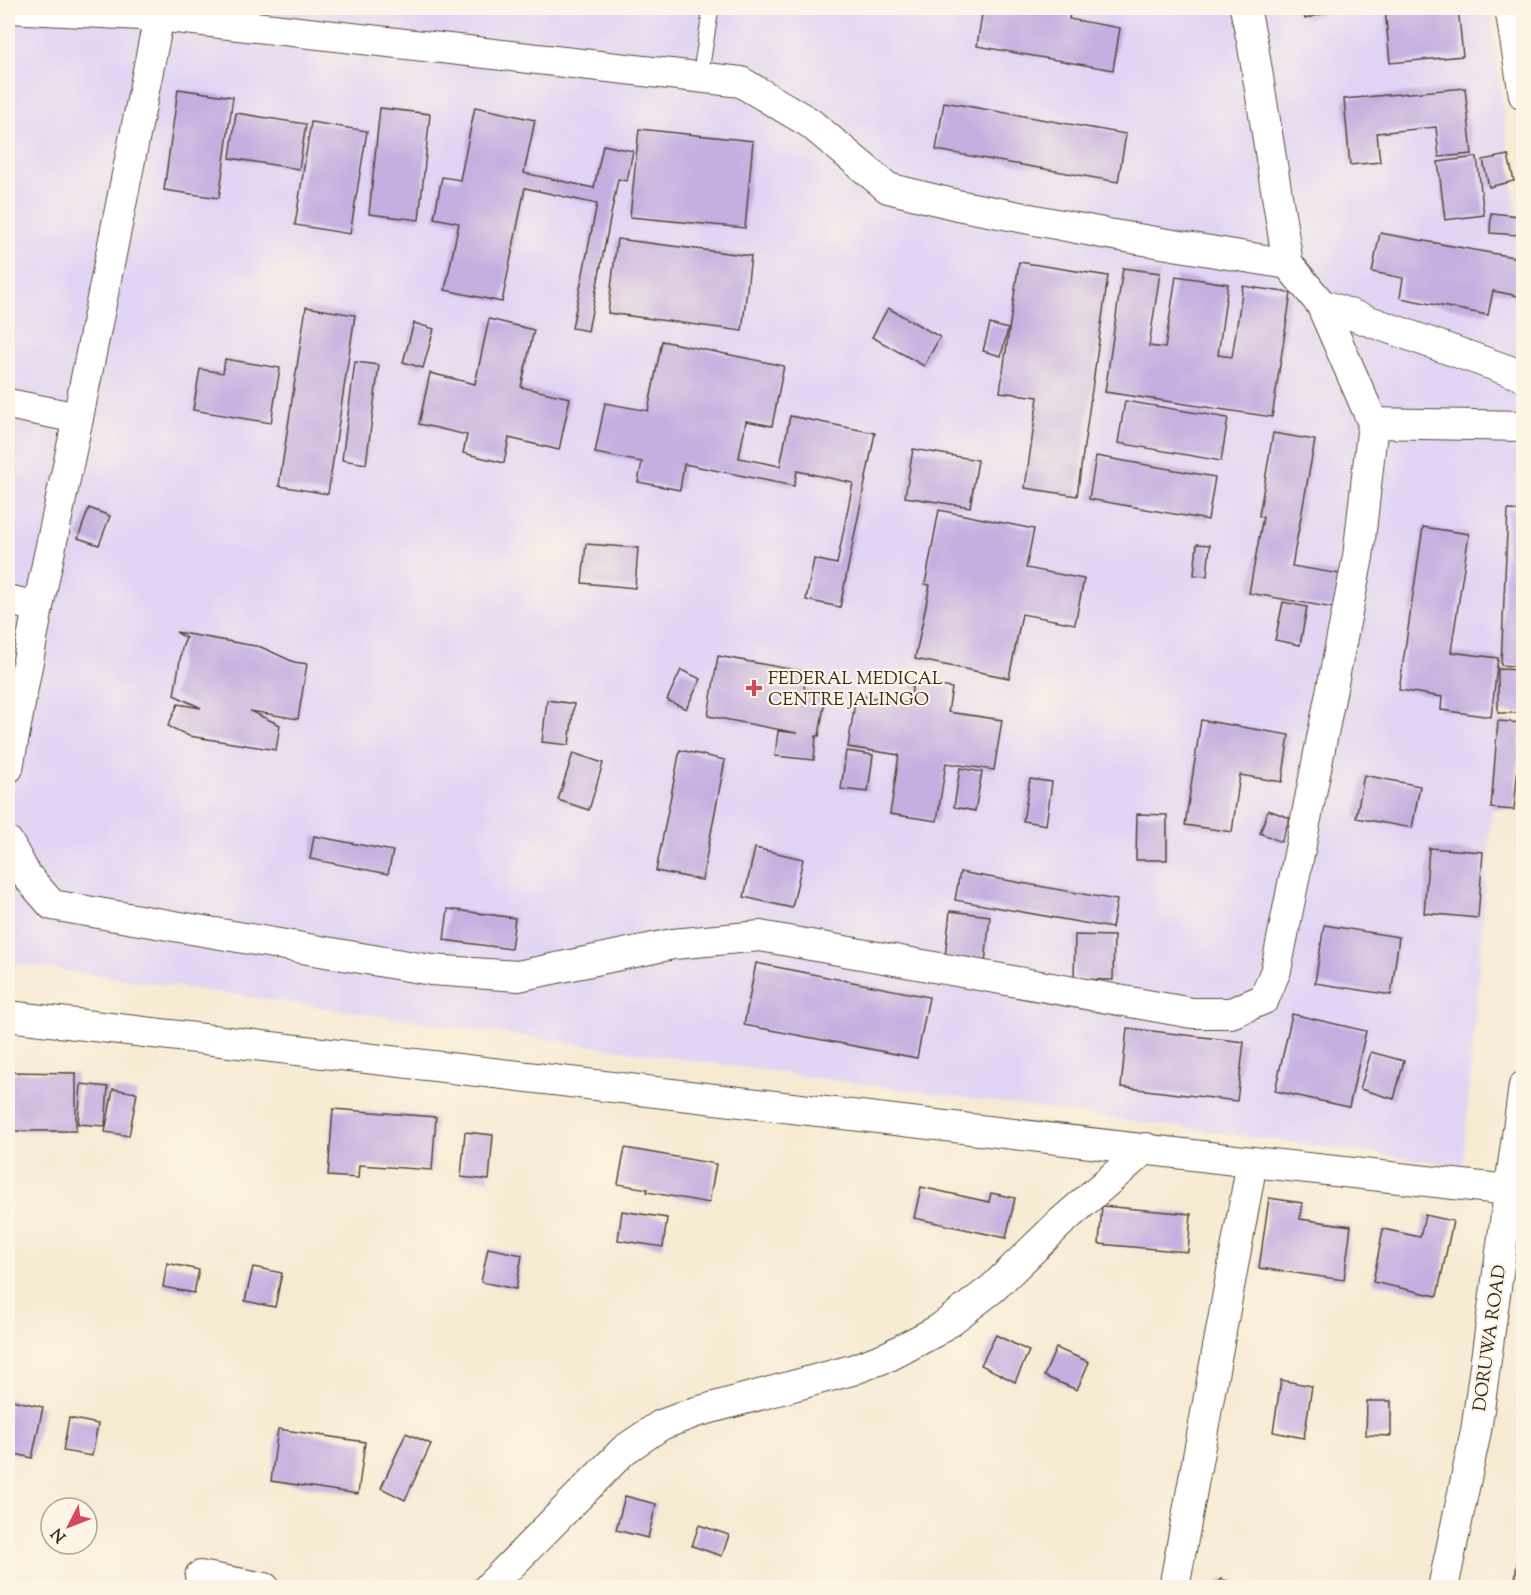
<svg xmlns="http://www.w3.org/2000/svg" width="1531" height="1595" viewBox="0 0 1531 1595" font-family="'Sorts Mill Goudy',serif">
<rect width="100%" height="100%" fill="#fcf5e5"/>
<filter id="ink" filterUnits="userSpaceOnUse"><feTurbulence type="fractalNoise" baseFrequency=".0167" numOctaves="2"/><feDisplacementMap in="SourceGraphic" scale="12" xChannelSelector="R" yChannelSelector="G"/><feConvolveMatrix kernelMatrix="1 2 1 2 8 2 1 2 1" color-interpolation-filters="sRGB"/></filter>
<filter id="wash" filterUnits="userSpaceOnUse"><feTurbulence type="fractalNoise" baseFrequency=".008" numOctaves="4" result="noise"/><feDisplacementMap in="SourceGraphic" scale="24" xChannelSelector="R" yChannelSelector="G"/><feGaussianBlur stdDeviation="1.35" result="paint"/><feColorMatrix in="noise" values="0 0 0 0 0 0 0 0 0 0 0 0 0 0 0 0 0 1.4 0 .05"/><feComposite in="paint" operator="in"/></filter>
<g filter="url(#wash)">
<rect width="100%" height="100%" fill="#f7ead3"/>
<path fill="#e1d4f4" d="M8 8H1490L1523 265 1524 412 1463 1166 739 1067 19 964 8 965Z"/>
<g id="blocks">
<g fill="#c4afe0">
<path d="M983 8H1002L1037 14 1038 8H1071L1069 19 1120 28 1113 70 977 46Z"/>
<path d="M1302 8H1340L1305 19Z"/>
<path d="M1385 8H1458L1463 56 1390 63Z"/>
<path d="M1465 88 1472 154 1439 157 1436 127 1377 133 1380 162 1350 165 1344 99Z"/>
<path d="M178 89 233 97 219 198 164 190Z"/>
<path d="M944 102 1126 134 1118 182 936 150Z"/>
<path d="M475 107 535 120 524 173 594 188 603 145 633 151 627 181 618 179 588 331 572 328 597 204 525 188 502 302 445 290 459 223 434 218 442 177 460 180Z"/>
<path d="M380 108 430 114 419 220 369 214Z"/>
<path d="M236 113 306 124 299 169 230 158Z"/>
<path d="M311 122 367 131 350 234 295 225Z"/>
<path d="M639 129 753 141 745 228 630 217Z"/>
<path d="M1508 155 1514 181 1489 187 1483 160Z"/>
<path d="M1477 157 1484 215 1445 220 1438 162Z"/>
<path d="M1491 213 1519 216 1518 235 1490 233Z"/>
<path d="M1380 233 1524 259V297L1493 291 1488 315 1400 298 1403 278 1372 272Z"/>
<path d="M617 239 751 256 742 331 608 313Z"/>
<path d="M1019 262 1108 276 1077 496 1025 488 1038 397 1000 392Z"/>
<path d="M1123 268 1160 273 1149 346 1165 348 1176 276 1228 284 1218 355 1232 357 1243 286 1291 293 1272 417 1105 392Z"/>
<path d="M306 307 355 315 328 494 279 486Z"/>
<path d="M888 308 940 337 924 366 872 337Z"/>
<path d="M489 319 534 330 521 387 570 398 559 450 509 438 504 463 463 453 467 435 419 424 430 373 475 384Z"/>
<path d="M414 323 434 329 423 368 403 362Z"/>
<path d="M990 324 1008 329 1001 356 983 351Z"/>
<path d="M662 341 784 366 772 426 746 421 739 458 780 466 790 416 875 433 840 607 806 600 814 559 837 564 853 483 797 471 794 486 684 464 680 490 638 482 642 462 595 453 605 403 648 411Z"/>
<path d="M225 359 280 368 271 423 193 410 200 369 223 373Z"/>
<path d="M355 362 379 365 366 464 342 460Z"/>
<path d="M1125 401 1228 418 1221 461 1118 443Z"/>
<path d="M1273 433 1315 440 1292 566 1340 574 1333 608 1249 593 1263 517 1259 516Z"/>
<path d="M913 449 978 460 970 507 905 497Z"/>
<path d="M1096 456 1215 477 1208 520 1089 499Z"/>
<path d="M89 508 110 516 99 545 78 538Z"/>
<path d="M939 510 1034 529 1026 568 1084 579 1075 624 1022 614 1009 678 915 659 930 585 925 584Z"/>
<path d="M1508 510 1524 511V667L1501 665Z"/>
<path d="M1423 527 1469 534 1451 652 1498 658 1491 717 1441 710 1442 697 1399 690Z"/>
<path d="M586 544 638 548 635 588 582 583Z"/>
<path d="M1197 544 1210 545 1207 576 1194 575Z"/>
<path d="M1283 602 1307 607 1300 645 1275 640Z"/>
<path d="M176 632 261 647 294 662 307 664 298 719 250 711 280 725 276 750 189 736 168 726 178 704 201 708 174 695 182 648 186 638Z"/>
<path d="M718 656 806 672 804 689 826 693 819 736H816L814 760 775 756 778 731 797 733 708 716Z"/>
<path d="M1498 669 1524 670V713H1498Z"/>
<path d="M681 670 701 679 686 709 667 700Z"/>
<path d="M913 681 952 688 948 712 1002 720 994 770 946 763 937 821 890 814 899 755 848 747 856 695 910 704Z"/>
<path d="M547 700 574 704 569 745 542 742Z"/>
<path d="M1201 720 1289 735 1282 782 1240 775 1232 832 1185 825Z"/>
<path d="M1498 721 1522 723 1514 810 1491 808Z"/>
<path d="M680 750 725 760 702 880 656 871Z"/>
<path d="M846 751 873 755 868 792 841 789Z"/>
<path d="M573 753 603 763 589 810 558 800Z"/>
<path d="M960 768 982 772 975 811 954 807Z"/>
<path d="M1364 775 1420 786 1412 828 1356 818Z"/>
<path d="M1030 779 1052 782 1046 825 1023 821Z"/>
<path d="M1268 810 1290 818 1281 842 1260 833Z"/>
<path d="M1137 814 1167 815V860H1136Z"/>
<path d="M314 836 393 851 388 874 310 859Z"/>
<path d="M755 848 803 859 792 908 744 897Z"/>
<path d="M1429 848 1483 852 1478 918 1424 913Z"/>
<path d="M960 872 1117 900 1112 928 955 900Z"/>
<path d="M448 909 515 918 511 949 444 940Z"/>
<path d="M950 911 990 916 985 963 945 958Z"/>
<path d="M1324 925 1399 937 1391 995 1315 983Z"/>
<path d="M1075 935 1114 936 1113 980 1074 979Z"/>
<path d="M756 963 929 997 917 1058 744 1025Z"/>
<path d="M1292 1014 1366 1031 1349 1107 1275 1091Z"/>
<path d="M1127 1028 1244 1042 1237 1101 1121 1087Z"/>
<path d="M1371 1052 1404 1061 1394 1099 1360 1089Z"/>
<path d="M8 1072 76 1073V1131H8Z"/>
<path d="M81 1084 108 1087 105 1126 78 1124Z"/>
<path d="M113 1089 137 1093 129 1136 105 1132Z"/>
<path d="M333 1109 436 1117 432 1170 359 1165 358 1178 328 1176Z"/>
<path d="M465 1132 493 1135 489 1180 461 1177Z"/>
<path d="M625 1148 716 1164 709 1203 647 1192 648 1189 618 1184Z"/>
<path d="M921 1187 989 1202 991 1193 1015 1198 1006 1238 914 1218Z"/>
<path d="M1269 1198 1302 1203 1300 1219 1351 1226 1344 1280 1259 1268Z"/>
<path d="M1102 1206 1191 1214 1188 1252 1099 1244Z"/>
<path d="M622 1211 667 1218 663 1247 618 1240Z"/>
<path d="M1425 1215 1453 1221 1437 1296 1373 1282 1383 1229 1420 1237Z"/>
<path d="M488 1248 522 1255 516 1289 481 1282Z"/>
<path d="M167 1263 199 1270 194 1293 163 1287Z"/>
<path d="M253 1267 282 1273 275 1307 245 1301Z"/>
<path d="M996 1335 1029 1351 1015 1382 981 1365Z"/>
<path d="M1056 1348 1089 1362 1077 1390 1044 1376Z"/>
<path d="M1281 1380 1312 1386 1304 1438 1273 1432Z"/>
<path d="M8 1399 43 1407 32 1458 8 1452Z"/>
<path d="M1367 1401H1391V1436L1366 1435Z"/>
<path d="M69 1418 98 1424 92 1456 63 1451Z"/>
<path d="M278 1429 365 1442 358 1494 271 1481Z"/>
<path d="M406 1433 431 1444 405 1500 381 1488Z"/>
<path d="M625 1496 656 1504 648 1538 616 1530Z"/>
<path d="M1522 1524 1524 1588H1514Z"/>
<path d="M699 1525 729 1535 722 1556 692 1546Z"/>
<path d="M1221 1579 1246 1587V1588H1218Z"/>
</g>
</g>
</g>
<g filter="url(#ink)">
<use href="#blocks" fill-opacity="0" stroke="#574739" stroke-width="1.5"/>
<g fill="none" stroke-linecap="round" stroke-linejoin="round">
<defs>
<path id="lane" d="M700 77 711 8"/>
<g id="street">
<path d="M8 8 159 16 741 82 810 123 888 188 957 205 1108 234 1288 264"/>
<path d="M1510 8 1524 95"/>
<path d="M1321 304 1524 376"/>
<path d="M8 404 78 418"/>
<path d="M1373 423 1524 426"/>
<path d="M8 600 38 607"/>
<path d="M8 768 38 607 78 418 159 16"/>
<path d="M8 842 26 875 52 905 431 970 518 976 673 944 760 936 1192 1013H1231L1264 999 1276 970 1358 557 1373 423 1321 304 1288 264 1253 46 1245 8"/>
<path d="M8 1016 1252 1162 1509 1190"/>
<path d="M200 1576 265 1588"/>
<path d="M488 1588 624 1450 661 1425 696 1412 852 1370 889 1356 938 1330 993 1288 1060 1223 1146 1148"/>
<path d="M1174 1588 1252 1162"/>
<path d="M1443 1588 1476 1431 1524 1086"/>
</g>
</defs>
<use href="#lane" stroke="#574739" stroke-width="17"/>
<use href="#street" stroke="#574739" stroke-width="32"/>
<use href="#lane" stroke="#fff" stroke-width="15"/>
<use href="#street" stroke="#fff" stroke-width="30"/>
</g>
</g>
<path fill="#d1495b" stroke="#fcf5e5" stroke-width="2" d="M751 679h6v6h6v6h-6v6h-6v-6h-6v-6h6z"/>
<g text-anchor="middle" stroke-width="4.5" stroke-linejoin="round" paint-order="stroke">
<g font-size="18" fill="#3b2a1e" stroke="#fcf5e5" text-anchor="start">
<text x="768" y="684">FEDERAL MEDICAL<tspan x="768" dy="21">CENTRE JALINGO</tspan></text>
</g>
<g font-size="18" fill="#3b2a1e" stroke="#fcf5e5">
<text transform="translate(1489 1338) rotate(-82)" y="6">DORUWA ROAD</text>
</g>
</g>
<rect width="1531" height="1595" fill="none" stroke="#fcf5e5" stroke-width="30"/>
<g transform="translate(69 1526) rotate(228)"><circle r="28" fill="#fcf5e5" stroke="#afa495" stroke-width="1.5"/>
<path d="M0-4.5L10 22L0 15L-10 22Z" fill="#d1495b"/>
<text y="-9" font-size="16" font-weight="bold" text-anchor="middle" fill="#3b2a1e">N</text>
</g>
</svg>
